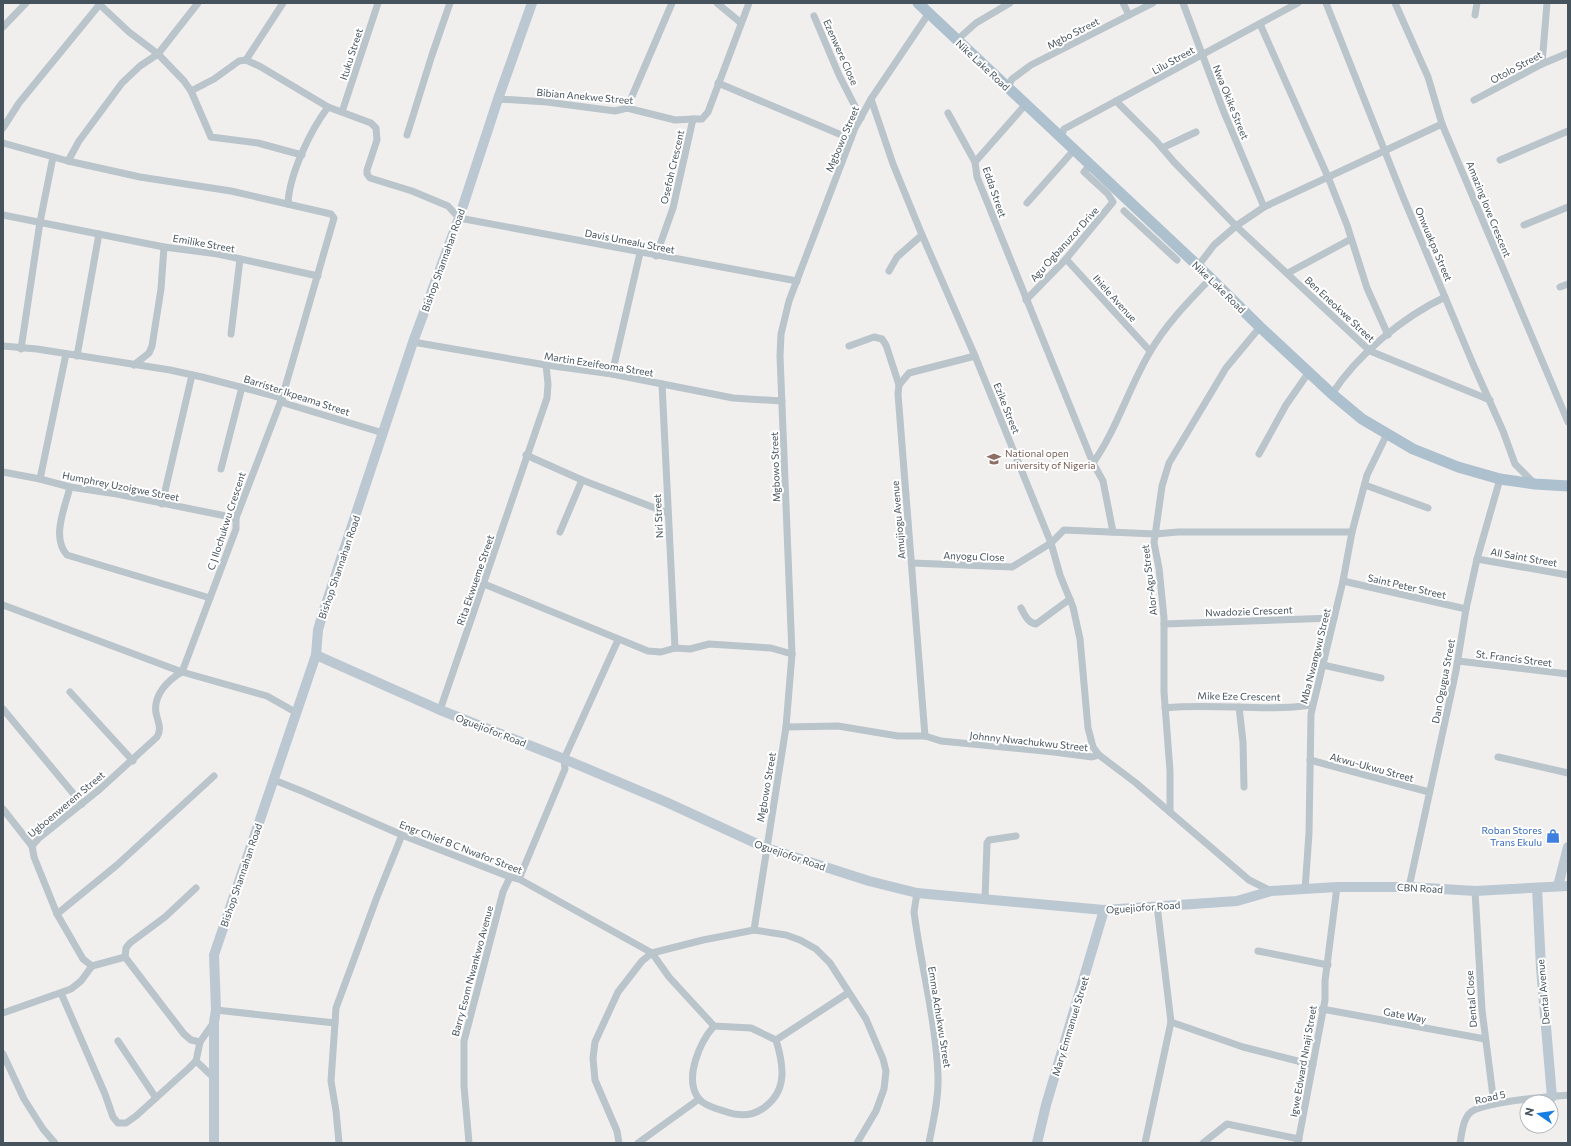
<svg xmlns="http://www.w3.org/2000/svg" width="1571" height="1146" viewBox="0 0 1571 1146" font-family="Commissioner,sans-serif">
<rect width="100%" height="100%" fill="#f1eeee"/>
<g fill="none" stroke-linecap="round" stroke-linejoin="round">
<g stroke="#b9c4cb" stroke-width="7">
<path d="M98 3 129 32 158 54 184 81 191 91 211 137 258 143 302 155"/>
<path d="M717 3 741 23"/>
<path d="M1123 3 1129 15"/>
<path d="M1183 3 1223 110 1264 207"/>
<path d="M1326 3 1403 197 1473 364 1503 431 1515 464 1535 484"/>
<path d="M1395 3 1428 77 1442 124 1568 422"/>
<path d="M1475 15 1477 3"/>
<path d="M814 16 839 75 861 118"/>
<path d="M1260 24 1328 177 1347 225 1367 288 1388 335"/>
<path d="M3 27 26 3"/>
<path d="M957 40 976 23 1010 3"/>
<path d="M246 60 283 3"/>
<path d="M1542 64 1547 3"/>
<path d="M718 83 851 139"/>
<path d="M1007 88 1012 79 1031 65 1153 3"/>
<path d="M191 91 214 79 239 61 246 60 261 67 328 107 371 123 376 128 377 140 367 170V174L370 178 412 191 448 206 459 218 797 281"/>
<path d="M498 99 547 102 615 111 627 108 675 120 693 119"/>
<path d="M871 99 893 164 922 235 975 356 1051 543 1060 575 1073 607 1080 639 1088 728 1093 747 1099 755 1136 783 1249 880 1271 891"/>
<path d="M1474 100 1542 64 1568 53"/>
<path d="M1116 101 1156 141 1174 162 1236 226 1370 351 1490 400"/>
<path d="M1026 104 975 162 977 177 1093 463 1103 481 1113 532"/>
<path d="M627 108 672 3"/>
<path d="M342 112 378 3"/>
<path d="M948 113 975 162"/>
<path d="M3 128 19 103 100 4"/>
<path d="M407 135 432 55 450 3"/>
<path d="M1061 137 1064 129 1298 3"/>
<path d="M3 143 68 161 140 177 231 191 331 214 334 218 282 398 236 518V529L182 672"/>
<path d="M1162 148 1196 132"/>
<path d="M1500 160 1568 131"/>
<path d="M68 161 79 141 122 83 140 66 158 54 198 3"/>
<path d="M1027 203 1074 150"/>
<path d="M288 204C289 175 310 131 328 107"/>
<path d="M1124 211 1177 260"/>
<path d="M3 215 164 247 218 254 318 276"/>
<path d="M1524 225 1568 207"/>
<path d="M656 256 673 208 693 119H702L708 112 749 3"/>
<path d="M1066 259 1150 351"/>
<path d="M1198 266 1214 245 1236 226 1264 207 1442 124"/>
<path d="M889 271 897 257 922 235"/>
<path d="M1288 273 1351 239"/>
<path d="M1560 287 1568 284"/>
<path d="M1026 300 1066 259 1113 202 1108 194 1084 172 1090 165"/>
<path d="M231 334 240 259"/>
<path d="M413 342 546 365 612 374 733 398 782 401"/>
<path d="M3 346 37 349 170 370 202 377 282 398 284 403 294 406 383 433"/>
<path d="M849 346 874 337 882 339 886 345 899 385"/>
<path d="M21 349 40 222 53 157"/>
<path d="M77 356 99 234"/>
<path d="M134 365 149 353 152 346 161 289 164 247"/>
<path d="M612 374 640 253"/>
<path d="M662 384 675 648"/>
<path d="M1332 394C1357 355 1403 317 1445 297"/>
<path d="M1259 454 1286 405 1309 372"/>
<path d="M526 455 582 480 668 513"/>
<path d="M1093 463C1117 429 1129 387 1150 352 1166 324 1189 301 1211 278"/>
<path d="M221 469 242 387"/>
<path d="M3 472 40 479 70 487 117 494 236 518"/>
<path d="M40 479 66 354"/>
<path d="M1365 485 1428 508"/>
<path d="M70 487C65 508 51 537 67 555L210 598"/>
<path d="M162 504 192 375"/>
<path d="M560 532 582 480"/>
<path d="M1477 559 1568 575"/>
<path d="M912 563 1012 567 1051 543 1064 530 1155 534 1178 532H1352"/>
<path d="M1343 581 1466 609"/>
<path d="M484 584 648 651 661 652 675 648 690 649 709 644 771 648 792 654"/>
<path d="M3 605 182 672 267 696 297 713"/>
<path d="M1021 608C1025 615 1027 622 1036 624L1070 599"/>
<path d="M1164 624 1334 618"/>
<path d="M1458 661 1568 674"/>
<path d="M1323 665 1381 678"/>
<path d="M70 692 133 761"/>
<path d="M1239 707 1243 742 1244 787"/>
<path d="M1165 708C1214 703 1264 712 1312 705"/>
<path d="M3 709 82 804"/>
<path d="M440 710 547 398 548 384 546 365"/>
<path d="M786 727 838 726 898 736H925L941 741 1054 752 1092 757 1099 755"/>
<path d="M925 736 898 394 899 385 909 373 975 356"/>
<path d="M1498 757 1568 773"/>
<path d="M1310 760 1429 792"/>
<path d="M274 780 304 792 402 835 510 877 519 879 652 953 669 977 714 1026 751 1028 776 1040 848 993"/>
<path d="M3 809 32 846 34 857 57 914 83 959 92 966"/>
<path d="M1170 812V771L1164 692V618L1159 568 1154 543 1162 486 1169 463 1226 368 1260 327"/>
<path d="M32 846 39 838 100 789 157 737C162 729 158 722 156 713 153 695 168 680 182 672"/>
<path d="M519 879 565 769 564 759 618 640"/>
<path d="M1409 887 1456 671 1466 609 1477 559 1500 479"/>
<path d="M196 888 165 917 130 943 126 948 125 957 184 1034 191 1040 200 1042"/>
<path d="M1305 890 1309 833 1311 714 1343 581 1352 532 1367 475 1387 434"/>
<path d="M1475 891 1482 1010 1494 1104"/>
<path d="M917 893 914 912C921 966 936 1021 938 1076 939 1098 933 1122 929 1143"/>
<path d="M985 899 987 843 989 840 1016 836"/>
<path d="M57 914 117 865 214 776"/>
<path d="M754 930 786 727 792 654 780 356 781 334 789 301 855 128 871 99 929 13"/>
<path d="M1258 951 1328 965"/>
<path d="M61 993 105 1094 113 1117 118 1123H126L136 1116 189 1068 196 1061 200 1042 214 1022"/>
<path d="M1322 1009 1485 1039"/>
<path d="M216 1010 335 1023"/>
<path d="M3 1013 71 989 81 981 92 966 125 957"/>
<path d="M1171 1022 1243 1047 1313 1065"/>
<path d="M714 1026C700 1042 683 1079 699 1099 705 1106 717 1109 724 1111 737 1116 750 1117 762 1109 788 1092 784 1066 776 1040"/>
<path d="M118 1041 156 1098"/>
<path d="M3 1054 24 1099 43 1129 55 1143"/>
<path d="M196 1061 214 1078"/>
<path d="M339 1143 336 1111 331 1081 336 1008 377 897 402 835"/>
<path d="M469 1143 464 1086V1041L503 892 510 877"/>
<path d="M619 1143 617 1131 595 1080 593 1058 595 1042 618 992 642 961 652 953 703 940 754 930 786 935 800 940 816 949 830 963 866 1019 883 1059 886 1071 884 1089 876 1111 857 1143"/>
<path d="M638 1143 699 1099"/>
<path d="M1145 1143 1171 1022 1157 905"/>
<path d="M1203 1143 1227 1124 1299 1139"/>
<path d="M1298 1143 1325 1000V981L1337 887"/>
<path d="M1460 1143C1462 1133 1463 1118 1471 1112 1485 1101 1549 1097 1568 1095"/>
</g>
<g stroke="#bbc8d2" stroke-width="10">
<path d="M316 655 440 710 564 759 666 802 766 848 869 881 917 893 1104 910 1237 901 1271 891 1337 887H1409L1475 891 1568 886"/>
<path d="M1558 886 1568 847"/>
<path d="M1537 888 1541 968 1552 1097"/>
<path d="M214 1143V1022L216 1010 214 955 316 655 318 630 322 616 413 342 459 218 498 99 532 3"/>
<path d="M1037 1143 1046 1105 1104 910"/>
</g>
<path stroke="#adc0ce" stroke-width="11" d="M918 3 1198 266 1260 327 1332 394 1362 419 1413 449 1458 467 1500 479 1535 484 1568 486"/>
</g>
<defs>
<symbol id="school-bare" viewBox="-9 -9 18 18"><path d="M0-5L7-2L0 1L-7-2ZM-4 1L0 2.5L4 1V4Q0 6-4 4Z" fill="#8d6e63" stroke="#fff" stroke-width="2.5" paint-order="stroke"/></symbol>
<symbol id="shop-bare" viewBox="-9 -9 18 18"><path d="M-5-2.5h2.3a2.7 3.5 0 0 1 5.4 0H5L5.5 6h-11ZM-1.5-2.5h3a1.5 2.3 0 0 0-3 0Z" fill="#3f7fe0" stroke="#fff" stroke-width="2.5" paint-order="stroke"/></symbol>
</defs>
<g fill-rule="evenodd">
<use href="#school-bare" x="984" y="449" width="20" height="20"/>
<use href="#shop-bare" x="1543" y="826" width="20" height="20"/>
</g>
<g text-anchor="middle" stroke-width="4" stroke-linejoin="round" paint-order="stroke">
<g font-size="10" fill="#46535c" stroke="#fff">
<text transform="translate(1073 33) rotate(-27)" y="4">Mgbo Street</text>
<text transform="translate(841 52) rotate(66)" y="4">Ezenwere Close</text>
<text transform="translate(351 54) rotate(-72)" y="4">Ituku Street</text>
<text transform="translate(1173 60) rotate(-29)" y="4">Lilu Street</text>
<text transform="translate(983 65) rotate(43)" y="4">Nike Lake Road</text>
<text transform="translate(1516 67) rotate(-28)" y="4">Otolo Street</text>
<text transform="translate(585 96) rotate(5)" y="4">Bibian Anekwe Street</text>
<text transform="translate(1231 102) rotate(68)" y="4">Nwa Okike Street</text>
<text transform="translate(842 139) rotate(-67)" y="4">Mgbowo Street</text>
<text transform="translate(672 167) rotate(-77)" y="4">Osefoh Crescent</text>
<text transform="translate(995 192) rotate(71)" y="4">Edda Street</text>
<text transform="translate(1489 209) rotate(68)" y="4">Amazing love Crescent</text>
<text transform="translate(630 241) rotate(11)" y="4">Davis Umealu Street</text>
<text transform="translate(204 243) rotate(10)" y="4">Emilike Street</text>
<text transform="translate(1064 244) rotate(-48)" y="4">Agu Ogbanuzor Drive</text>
<text transform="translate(1434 244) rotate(67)" y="4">Onwuakpa Street</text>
<text transform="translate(443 260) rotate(-70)" y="4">Bishop Shannahan Road</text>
<text transform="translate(1219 287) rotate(44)" y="4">Nike Lake Road</text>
<text transform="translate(1115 298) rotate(48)" y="4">Ihiele Avenue</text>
<text transform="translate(1340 309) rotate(43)" y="4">Ben Eneokwe Street</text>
<text transform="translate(599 364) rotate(9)" y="4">Martin Ezeifeoma Street</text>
<text transform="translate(297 395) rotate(18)" y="4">Barrister Ikpeama Street</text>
<text transform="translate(1007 408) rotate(68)" y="4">Ezike Street</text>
<text transform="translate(775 467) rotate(-92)" y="4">Mgbowo Street</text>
<text transform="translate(121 486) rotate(11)" y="4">Humphrey Uzoigwe Street</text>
<text transform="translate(658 516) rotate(-93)" y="4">Nri Street</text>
<text transform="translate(898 520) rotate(-95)" y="4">Amujiogu Avenue</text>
<text transform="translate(226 521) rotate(-72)" y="4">C J Ilochukwu Crescent</text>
<text transform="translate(974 556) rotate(2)" y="4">Anyogu Close</text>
<text transform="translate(1524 557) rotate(10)" y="4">All Saint Street</text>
<text transform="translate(339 567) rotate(-71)" y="4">Bishop Shannahan Road</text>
<text transform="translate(475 580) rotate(-71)" y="4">Rita Ekwueme Street</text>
<text transform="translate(1149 580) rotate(-97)" y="4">Alor-Agu Street</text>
<text transform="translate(1407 586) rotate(13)" y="4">Saint Peter Street</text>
<text transform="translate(1249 611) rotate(-2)" y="4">Nwadozie Crescent</text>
<text transform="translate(1315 656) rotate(-76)" y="4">Mba Nwangwu Street</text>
<text transform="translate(1514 658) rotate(7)" y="4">St. Francis Street</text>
<text transform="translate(1443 681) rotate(-79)" y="4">Dan Ogugua Street</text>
<text transform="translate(1239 696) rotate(1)" y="4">Mike Eze Crescent</text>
<text transform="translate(491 730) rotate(21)" y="4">Oguejiofor Road</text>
<text transform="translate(1029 741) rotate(6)" y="4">Johnny Nwachukwu Street</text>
<text transform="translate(1372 767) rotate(15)" y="4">Akwu-Ukwu Street</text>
<text transform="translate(766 787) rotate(-80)" y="4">Mgbowo Street</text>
<text transform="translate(66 804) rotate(-40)" y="4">Ugboenwerem Street</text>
<text transform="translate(461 847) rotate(21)" y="4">Engr Chief B C Nwafor Street</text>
<text transform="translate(790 855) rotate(19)" y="4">Oguejiofor Road</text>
<text transform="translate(241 875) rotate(-71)" y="4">Bishop Shannahan Road</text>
<text transform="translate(1420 888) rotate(3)" y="4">CBN Road</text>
<text transform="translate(1143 907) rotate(-4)" y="4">Oguejiofor Road</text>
<text transform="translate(472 971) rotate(-75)" y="4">Barry Esom Nwankwo Avenue</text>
<text transform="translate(1543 992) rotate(-95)" y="4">Dental Avenue</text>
<text transform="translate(1471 999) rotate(-94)" y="4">Dental Close</text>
<text transform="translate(1405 1015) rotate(11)" y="4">Gate Way</text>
<text transform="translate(940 1017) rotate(81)" y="4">Emma Achukwu Street</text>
<text transform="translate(1070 1026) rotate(-73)" y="4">Mary Emmanuel Street</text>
<text transform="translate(1303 1061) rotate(-80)" y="4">Igwe Edward Nnaji Street</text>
<text transform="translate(1490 1097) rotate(-13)" y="4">Road 5</text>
</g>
<g font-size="10" fill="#785e54" stroke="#fff" text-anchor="start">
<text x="1005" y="457">National open<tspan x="1005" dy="12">university of Nigeria</tspan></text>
</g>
<g font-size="10" fill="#366cbe" stroke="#fff" text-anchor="end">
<text x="1542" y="834">Roban Stores<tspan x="1542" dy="12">Trans Ekulu</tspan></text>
</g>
</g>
<rect width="1571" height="1146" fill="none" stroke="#46535c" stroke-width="8"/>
<g transform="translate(1539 1114) rotate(283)"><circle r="19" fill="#ffffff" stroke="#b5babe"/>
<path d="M0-3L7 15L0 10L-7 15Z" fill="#167ee3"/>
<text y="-6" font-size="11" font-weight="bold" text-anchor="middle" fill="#46535c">N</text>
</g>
</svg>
